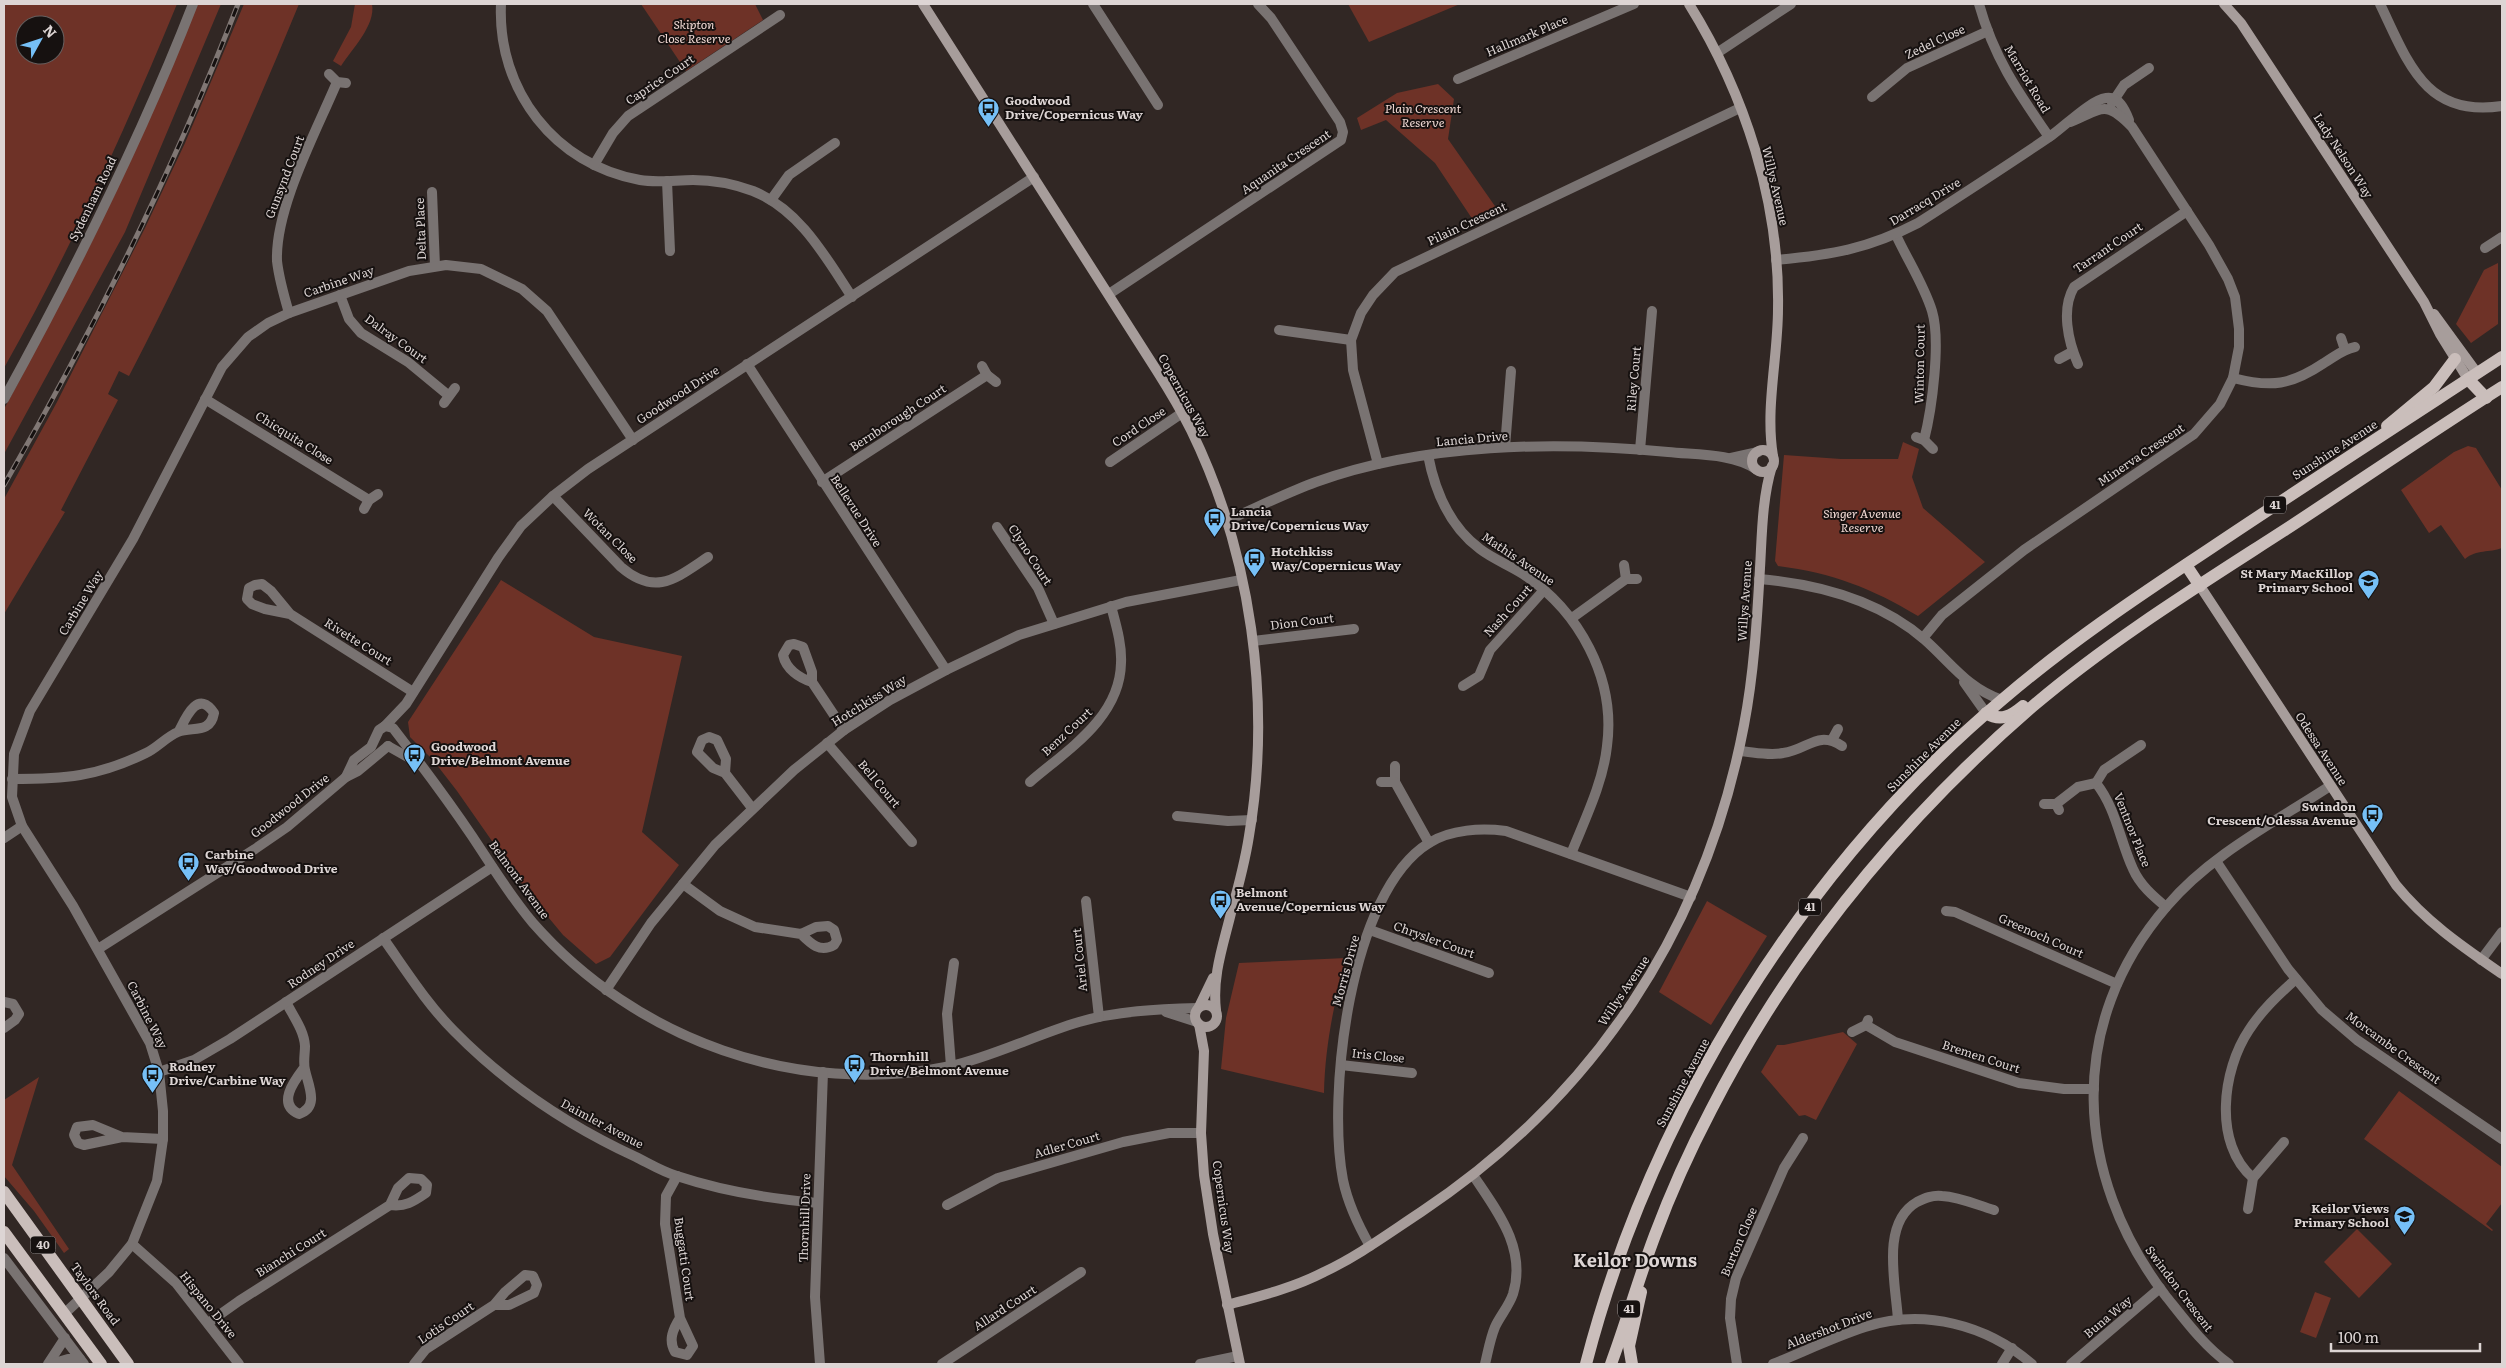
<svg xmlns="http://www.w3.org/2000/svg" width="2506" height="1368" viewBox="0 0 2506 1368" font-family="Literata,serif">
<rect width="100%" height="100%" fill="#312724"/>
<g fill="#6e3227" fill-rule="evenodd">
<path d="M4 4H177C126 128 70 251 4 368ZM25 25H55V55H25Z"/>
<path d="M196 4H221L125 232 4 454V409L22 376Z"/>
<path d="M244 4H299C247 130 192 255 129 376L119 371 108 394 118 400 61 510 65 512 4 614V499L57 402 145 228 185 143Z"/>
<path d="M355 4H372C376 25 352 49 341 66L333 61 351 27Z"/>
<path d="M641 4H755L763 20 686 71Z"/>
<path d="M1348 4H1460L1369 42Z"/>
<path d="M1438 84 1454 99 1448 139 1497 209 1473 220 1435 163 1386 120 1361 130 1357 118 1397 93Z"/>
<path d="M2498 263V324L2471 343 2456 324 2484 270Z"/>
<path d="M1903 442 1919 449 1912 477 1923 508 1985 562 1918 616C1871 588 1833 573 1778 566L1775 561 1784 455 1841 459H1898Z"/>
<path d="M2468 446 2476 448 2502 490V548C2489 553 2477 549 2465 559L2441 525 2429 533 2401 490 2454 452Z"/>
<path d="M501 580 594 637 682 656 642 832 679 865 610 957 596 964 563 935 529 894 457 791 433 760 410 737 408 722Z"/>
<path d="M1707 901 1767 936 1711 1025 1659 992Z"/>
<path d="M1346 958C1334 1003 1325 1046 1324 1093L1221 1069 1226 1018 1239 963Z"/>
<path d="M1843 1032 1857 1044 1816 1120 1805 1115 1799 1116 1761 1072 1777 1045H1784Z"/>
<path d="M39 1077 12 1165 69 1249 64 1253 34 1211 4 1176V1100Z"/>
<path d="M2399 1091 2502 1167V1203L2486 1224 2493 1230 2492 1231 2364 1139Z"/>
<path d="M2357 1229 2392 1264 2359 1298 2324 1262Z"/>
<path d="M2315 1292 2331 1298 2316 1338 2300 1332Z"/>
</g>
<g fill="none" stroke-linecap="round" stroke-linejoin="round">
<g stroke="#797372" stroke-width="10">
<path d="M501 4C497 90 555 165 640 180 657 183 676 180 693 180 713 180 734 184 753 191 800 210 825 256 852 297"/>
<path d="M1093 4 1158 105"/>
<path d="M1979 4C1994 58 2018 92 2049 137"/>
<path d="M2380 4C2408 62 2425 118 2502 106"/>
<path d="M1717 53 1791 4"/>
<path d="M329 74 337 82 346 83"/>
<path d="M1458 79 1634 4"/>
<path d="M1872 97 1907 68 1988 31"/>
<path d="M2112 103 2124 85 2149 68"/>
<path d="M594 165 613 133 628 116 780 15"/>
<path d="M667 181 670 251"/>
<path d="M432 192 435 266"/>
<path d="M771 200 789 175 835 143"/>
<path d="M1896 235C1907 259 1924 285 1932 311 1941 341 1932 409 1924 440"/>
<path d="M2485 248 2502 237"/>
<path d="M1776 260C1831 255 1868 249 1918 223 1963 194 2008 165 2052 135 2066 125 2091 100 2106 98 2119 96 2125 110 2129 120"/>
<path d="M1109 294 1341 140 1343 132 1340 122 1271 18 1258 4"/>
<path d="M340 295 349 319 361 333 408 362 448 395"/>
<path d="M289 313C284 296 279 279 277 261 275 208 316 132 337 82"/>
<path d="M1279 330 1351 340"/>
<path d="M2341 338 2345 350"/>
<path d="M2059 359 2072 352"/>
<path d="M747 364 946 670"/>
<path d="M2078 364C2068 341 2061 309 2074 287L2187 211"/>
<path d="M982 366 987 375 996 382"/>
<path d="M2233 378C2272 388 2291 385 2324 363 2334 357 2343 349 2355 347"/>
<path d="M4 399C74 272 140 140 193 4"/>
<path d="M205 399 369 500"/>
<path d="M444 403 455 388"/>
<path d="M1916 437 1924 440 1933 449"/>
<path d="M1505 447 1511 371"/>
<path d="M1640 450 1652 311"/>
<path d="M1428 455C1435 492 1449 526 1480 549 1493 559 1509 565 1523 574 1579 611 1616 678 1607 746 1603 783 1585 819 1571 854"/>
<path d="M1731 458 1758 452"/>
<path d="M1110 462 1182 413"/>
<path d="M1378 464 1353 370 1351 340 1361 313 1373 295 1395 272 1740 108"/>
<path d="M822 482 987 375"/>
<path d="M553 496 621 567C656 597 676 578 708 557"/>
<path d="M364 509 369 500 378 494"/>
<path d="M1226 521C1256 508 1286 493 1316 482 1424 443 1555 441 1668 452 1695 455 1732 453 1756 469"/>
<path d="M997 527 1038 588 1054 624"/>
<path d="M1624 565 1626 579"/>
<path d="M1759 579C1818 584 1879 600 1925 640 1951 663 1967 688 2002 700"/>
<path d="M290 614 265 609 252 604 247 599 249 588 255 585 262 584 271 591 290 614 413 692"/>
<path d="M1572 618 1626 579H1637"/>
<path d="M1923 638 1942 615 2024 550 2194 434 2220 404 2233 378 2239 347V329L2235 297 2228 279 2209 245 2132 127C2105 99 2102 109 2070 122"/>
<path d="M1253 641 1354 629"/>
<path d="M812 682C799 678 786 669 783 655L789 645 794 644 803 647 812 672V682L844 730"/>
<path d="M1964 682 1986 713"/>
<path d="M1463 686 1479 676 1490 650 1544 590"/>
<path d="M385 726 406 704 498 558 521 526 553 496 588 469 1034 177"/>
<path d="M1832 740 1838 729"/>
<path d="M827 743 912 842"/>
<path d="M388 746 413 760"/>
<path d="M1739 751C1754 752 1769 756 1783 753 1808 750 1817 730 1842 746"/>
<path d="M1395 766V782L1429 843"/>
<path d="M725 773 726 759 717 740 709 737 702 740 697 752 713 768 725 773 752 808"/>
<path d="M346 777 354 760 371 747 379 730 385 726 393 728C420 763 447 799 472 836 492 866 510 896 533 923 636 1040 797 1098 951 1066 995 1056 1035 1035 1079 1022 1116 1011 1158 1009 1198 1008"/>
<path d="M12 779C64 779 97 777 146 753 157 748 166 737 178 732 192 726 210 735 214 713 198 689 186 717 179 731"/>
<path d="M1030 782C1067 750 1120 718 1121 663 1122 644 1116 625 1111 606"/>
<path d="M1381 782H1395"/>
<path d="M2096 783C2116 808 2120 841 2133 869 2140 885 2153 896 2166 907"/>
<path d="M2096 783 2104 770 2141 745"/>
<path d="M2044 804H2056L2059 810"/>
<path d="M2056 804 2078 787 2096 783"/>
<path d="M1177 816 1228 821 1252 820"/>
<path d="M4 838 22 826"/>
<path d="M2216 861 2288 969 2322 1010 2357 1040 2502 1139"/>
<path d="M683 884 720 911 755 927 801 934 816 927 828 926 834 930 837 940 834 945C820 953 811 944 801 934"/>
<path d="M1086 901 1099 1017"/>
<path d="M1946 911 1955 912 2117 984"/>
<path d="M1370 930 1489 973"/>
<path d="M383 938C405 969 427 1004 454 1031 506 1084 569 1126 636 1157 650 1164 663 1172 677 1176 722 1191 772 1199 818 1203"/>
<path d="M98 949 255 849 287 827 346 777 358 771 388 746"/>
<path d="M2481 960 2502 932"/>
<path d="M606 990 651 923 715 845 794 770 844 730 890 700 946 670 1019 635 1126 602 1241 580"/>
<path d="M4 1002 13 1004 19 1014 15 1020 4 1028"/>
<path d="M286 1002C293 1016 304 1030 305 1046 305 1054 303 1062 305 1070 308 1085 320 1107 299 1114 276 1104 295 1080 304 1068"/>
<path d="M1166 1012 1197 1022"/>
<path d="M1866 1025 1895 1042 2019 1083 2064 1089H2094"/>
<path d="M1852 1032 1866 1025 1868 1020"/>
<path d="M1341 1065 1412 1073"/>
<path d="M951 1066 947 1014 954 963"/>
<path d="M159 1072 194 1060 230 1039 492 867"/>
<path d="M122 1137 93 1125 77 1127 74 1135 78 1143 84 1145 122 1137 163 1139"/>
<path d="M1473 1175C1497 1211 1527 1248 1513 1294 1509 1306 1500 1316 1495 1327 1490 1339 1488 1352 1485 1364"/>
<path d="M677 1176 666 1196 665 1224 680 1318 693 1346 687 1355 675 1352C668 1340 673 1329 680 1318"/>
<path d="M2253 1178C2213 1144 2222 1070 2249 1030 2262 1010 2278 995 2296 979"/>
<path d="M947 1205 998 1178 1123 1142 1169 1133H1201"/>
<path d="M2248 1209 2253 1178 2284 1142"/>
<path d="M132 1244 176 1283 239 1364"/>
<path d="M1370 1246C1358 1225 1348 1204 1343 1180 1327 1096 1349 892 1429 843 1451 829 1482 828 1506 831L1691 897"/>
<path d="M4 1258 84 1364"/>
<path d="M64 1314 109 1272 132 1244 157 1181 163 1139V1111L159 1072 150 1043 73 906 22 826 12 797 14 754 30 711 133 539 222 367 248 337 268 323 289 313 409 271 446 265 481 269 522 289 547 311 633 440"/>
<path d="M1898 1320C1896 1285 1880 1223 1917 1202 1925 1198 1932 1195 1942 1196 1960 1197 1977 1205 1994 1210"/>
<path d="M208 1323 239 1301 390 1205 398 1188 409 1178 421 1179 427 1185 426 1193C413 1202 405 1207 390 1205"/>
<path d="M48 1364 65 1338"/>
<path d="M51 1364 68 1359H80"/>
<path d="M414 1364 426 1349 494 1305 505 1292 525 1275 533 1276 537 1285 534 1293 509 1305H494"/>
<path d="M820 1364 815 1297 823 1072"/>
<path d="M942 1364 1081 1272"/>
<path d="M1200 1364 1238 1356"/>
<path d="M1737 1364 1730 1318 1731 1299 1736 1278 1784 1168 1803 1138"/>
<path d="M1773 1364C1803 1352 1834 1337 1865 1327 1924 1308 1987 1325 2032 1364"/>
<path d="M2002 1364 2012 1348"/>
<path d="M2071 1364 2160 1288"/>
<path d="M2229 1364C2203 1345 2185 1320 2165 1295 2074 1175 2065 1024 2167 906 2210 855 2275 822 2330 786"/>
</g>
<g stroke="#a79d9b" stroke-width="10">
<path d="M923 4 1157 371C1169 390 1181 410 1191 430 1251 553 1272 701 1249 836 1245 862 1238 888 1231 913 1223 946 1212 976 1216 1010"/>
<path d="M1689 4C1745 94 1780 202 1778 309 1778 357 1765 408 1773 456"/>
<path d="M2224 4 2241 23 2424 302 2440 334 2468 379"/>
<path d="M2434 314 2477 373"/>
<circle cx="1763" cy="461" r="11"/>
<path d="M2200 586 2396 885C2426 922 2463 947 2502 974"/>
<circle cx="1206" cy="1016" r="11"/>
<path d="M1199 1007 1213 978"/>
<path d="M1199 1024 1204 1051 1201 1133 1204 1175 1213 1234 1240 1364"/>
<path d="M1227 1305C1260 1296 1293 1288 1324 1272 1358 1256 1389 1233 1421 1212 1594 1097 1705 929 1744 725 1754 673 1757 620 1760 568 1762 534 1762 499 1772 466"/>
</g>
<g stroke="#cabebb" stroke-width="12">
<path d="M2468 379 2486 398"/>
<path d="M2387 426 2434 387 2455 359"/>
<path d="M2186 565 2200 586"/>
<path d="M1986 713C2001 722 2011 716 2023 706"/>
<path d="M4 1192 128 1364"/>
<path d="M4 1232 101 1364"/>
<path d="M1586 1364C1651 1113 1804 866 2003 699 2067 644 2137 597 2208 550 2305 485 2404 421 2502 357"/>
<path d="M1611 1364C1627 1321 1639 1277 1655 1235 1671 1192 1690 1150 1711 1110 1791 954 1901 820 2033 706 2113 638 2203 583 2291 526 2361 480 2431 432 2502 387"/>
<path d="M1632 1364 1629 1346 1641 1292"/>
</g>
<defs>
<path id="rail" d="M4 485C93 331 174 170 238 4"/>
</defs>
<use href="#rail" stroke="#807774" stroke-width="5"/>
<use href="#rail" stroke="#161110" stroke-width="3" stroke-dasharray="9" stroke-linecap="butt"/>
</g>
<defs>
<symbol id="bus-pin" viewBox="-11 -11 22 30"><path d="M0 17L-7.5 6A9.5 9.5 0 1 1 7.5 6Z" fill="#76c0f7" stroke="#161110"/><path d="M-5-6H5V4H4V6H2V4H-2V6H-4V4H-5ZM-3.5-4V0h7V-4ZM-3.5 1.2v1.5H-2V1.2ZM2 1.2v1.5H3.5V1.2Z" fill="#111"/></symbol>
<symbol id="school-pin" viewBox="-11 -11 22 30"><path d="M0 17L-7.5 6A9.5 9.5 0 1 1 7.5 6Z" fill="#76c0f7" stroke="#161110"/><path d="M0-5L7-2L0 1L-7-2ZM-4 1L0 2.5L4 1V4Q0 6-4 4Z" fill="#111"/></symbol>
</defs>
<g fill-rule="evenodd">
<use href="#bus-pin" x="976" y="96" width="25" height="34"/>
<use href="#bus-pin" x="1202" y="506" width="25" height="34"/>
<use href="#bus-pin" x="1242" y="546" width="25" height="34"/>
<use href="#school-pin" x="2356" y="568" width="25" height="34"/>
<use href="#bus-pin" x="402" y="742" width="25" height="34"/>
<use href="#bus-pin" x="2360" y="802" width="25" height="34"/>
<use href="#bus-pin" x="176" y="850" width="25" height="34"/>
<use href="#bus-pin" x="1208" y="888" width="25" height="34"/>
<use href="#bus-pin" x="842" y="1052" width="25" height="34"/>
<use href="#bus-pin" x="140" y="1062" width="25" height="34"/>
<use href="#school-pin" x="2392" y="1204" width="25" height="34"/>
</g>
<g text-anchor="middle" stroke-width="4" stroke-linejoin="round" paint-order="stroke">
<g fill="#161110" stroke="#a19a99" stroke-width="1">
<rect x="2264" y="496.5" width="22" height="17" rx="4"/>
<rect x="1799" y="898.5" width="22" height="17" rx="4"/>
<rect x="30.5" y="1236.5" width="25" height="17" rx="4"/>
<rect x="1618" y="1300.5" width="22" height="17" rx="4"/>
</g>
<g font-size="11" font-weight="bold" fill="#ddd5d4">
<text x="2275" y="509">41</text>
<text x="1810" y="911">41</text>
<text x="43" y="1249">40</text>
<text x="1629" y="1313">41</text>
</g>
<g font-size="12" font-style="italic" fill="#f1d9d4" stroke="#161110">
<text x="694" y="29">Skipton<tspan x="694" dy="14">Close Reserve</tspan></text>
<text x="1423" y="113">Plain Crescent<tspan x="1423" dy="14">Reserve</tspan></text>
<text x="1862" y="518">Singer Avenue<tspan x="1862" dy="14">Reserve</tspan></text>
</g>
<g font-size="12" fill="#ddd5d4" stroke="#161110">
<text transform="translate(1527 36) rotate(-23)" y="4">Hallmark Place</text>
<text transform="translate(1935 42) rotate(-25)" y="4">Zedel Close</text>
<text transform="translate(2027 79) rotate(59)" y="4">Marriot Road</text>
<text transform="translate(660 80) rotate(-34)" y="4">Caprice Court</text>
<text transform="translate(2343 156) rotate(57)" y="4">Lady Nelson Way</text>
<text transform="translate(1286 162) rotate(-34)" y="4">Aquanita Crescent</text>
<text transform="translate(285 177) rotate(-69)" y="4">Gunsynd Court</text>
<text transform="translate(1775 186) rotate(77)" y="4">Willys Avenue</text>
<text transform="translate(93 199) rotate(-64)" y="4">Sydenham Road</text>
<text transform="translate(1925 202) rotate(-31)" y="4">Darracq Drive</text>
<text transform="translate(1467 224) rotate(-25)" y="4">Pilain Crescent</text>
<text transform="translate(421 229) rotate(-92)" y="4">Delta Place</text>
<text transform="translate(2108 248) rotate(-34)" y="4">Tarrant Court</text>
<text transform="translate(339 282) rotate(-19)" y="4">Carbine Way</text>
<text transform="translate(396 339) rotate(36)" y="4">Dalray Court</text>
<text transform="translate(1920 364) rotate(-89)" y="4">Winton Court</text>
<text transform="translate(1634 379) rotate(-85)" y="4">Riley Court</text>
<text transform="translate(678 395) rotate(-33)" y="4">Goodwood Drive</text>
<text transform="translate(1184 396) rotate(61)" y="4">Copernicus Way</text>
<text transform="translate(898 418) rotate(-33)" y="4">Bernborough Court</text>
<text transform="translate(1139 427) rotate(-34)" y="4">Cord Close</text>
<text transform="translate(294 438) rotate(32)" y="4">Chicquita Close</text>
<text transform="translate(1472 439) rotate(-5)" y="4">Lancia Drive</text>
<text transform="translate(2335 450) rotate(-33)" y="4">Sunshine Avenue</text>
<text transform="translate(2141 455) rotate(-34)" y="4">Minerva Crescent</text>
<text transform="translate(856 511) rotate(57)" y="4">Bellevue Drive</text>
<text transform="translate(610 536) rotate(45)" y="4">Wotan Close</text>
<text transform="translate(1030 555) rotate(57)" y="4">Clyno Court</text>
<text transform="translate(1518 559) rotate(34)" y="4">Mathis Avenue</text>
<text transform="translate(1745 601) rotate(-86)" y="4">Willys Avenue</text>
<text transform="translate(81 603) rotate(-59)" y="4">Carbine Way</text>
<text transform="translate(1508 611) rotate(-48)" y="4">Nash Court</text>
<text transform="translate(1302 622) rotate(-7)" y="4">Dion Court</text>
<text transform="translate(358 642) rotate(32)" y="4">Rivette Court</text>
<text transform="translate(869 701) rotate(-32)" y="4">Hotchkiss Way</text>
<text transform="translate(1067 732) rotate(-43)" y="4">Benz Court</text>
<text transform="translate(2321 749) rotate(57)" y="4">Odessa Avenue</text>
<text transform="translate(1924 755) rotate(-45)" y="4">Sunshine Avenue</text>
<text transform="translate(879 784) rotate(50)" y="4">Bell Court</text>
<text transform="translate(290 806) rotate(-38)" y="4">Goodwood Drive</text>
<text transform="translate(2132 830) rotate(68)" y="4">Ventnor Place</text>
<text transform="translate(519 880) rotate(54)" y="4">Belmont Avenue</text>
<text transform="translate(2041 936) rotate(24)" y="4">Greenoch Court</text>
<text transform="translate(1434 940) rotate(20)" y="4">Chrysler Court</text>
<text transform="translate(1080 960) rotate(-96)" y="4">Ariel Court</text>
<text transform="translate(321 964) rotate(-34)" y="4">Rodney Drive</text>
<text transform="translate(1346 971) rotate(-75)" y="4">Morris Drive</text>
<text transform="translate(1624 991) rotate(-56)" y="4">Willys Avenue</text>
<text transform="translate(147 1015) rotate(63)" y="4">Carbine Way</text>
<text transform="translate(2393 1048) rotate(36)" y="4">Morcambe Crescent</text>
<text transform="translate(1378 1056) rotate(6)" y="4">Iris Close</text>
<text transform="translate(1981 1057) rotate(18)" y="4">Bremen Court</text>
<text transform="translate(1683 1083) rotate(-62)" y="4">Sunshine Avenue</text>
<text transform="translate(602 1124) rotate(28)" y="4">Daimler Avenue</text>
<text transform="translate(1067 1145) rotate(-16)" y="4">Adler Court</text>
<text transform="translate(1223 1207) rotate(82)" y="4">Copernicus Way</text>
<text transform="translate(805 1218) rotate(-88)" y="4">Thornhill Drive</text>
<text transform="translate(1739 1242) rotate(-67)" y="4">Burton Close</text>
<text transform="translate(291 1253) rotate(-32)" y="4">Bianchi Court</text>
<text transform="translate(684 1259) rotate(82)" y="4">Buggatti Court</text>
<text transform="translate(2179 1289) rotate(53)" y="4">Swindon Crescent</text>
<text transform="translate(95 1294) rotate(54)" y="4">Taylors Road</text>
<text transform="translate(208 1305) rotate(51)" y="4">Hispano Drive</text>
<text transform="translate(1005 1308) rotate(-33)" y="4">Allard Court</text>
<text transform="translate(2108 1317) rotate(-40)" y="4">Buna Way</text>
<text transform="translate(446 1323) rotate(-34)" y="4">Lotis Court</text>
<text transform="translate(1829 1329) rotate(-21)" y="4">Aldershot Drive</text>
</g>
<g font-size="12" font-weight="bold" fill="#ddd5d4" stroke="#161110" text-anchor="start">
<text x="1005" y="105">Goodwood<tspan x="1005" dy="14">Drive/Copernicus Way</tspan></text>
<text x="1231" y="516">Lancia<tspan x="1231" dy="14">Drive/Copernicus Way</tspan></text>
<text x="1271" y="556">Hotchkiss<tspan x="1271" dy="14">Way/Copernicus Way</tspan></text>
<text x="2353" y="578" text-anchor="end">St Mary MacKillop<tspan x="2353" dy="14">Primary School</tspan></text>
<text x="431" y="751">Goodwood<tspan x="431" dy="14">Drive/Belmont Avenue</tspan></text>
<text x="2356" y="811" text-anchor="end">Swindon<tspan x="2356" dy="14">Crescent/Odessa Avenue</tspan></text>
<text x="205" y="859">Carbine<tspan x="205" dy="14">Way/Goodwood Drive</tspan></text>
<text x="1236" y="897">Belmont<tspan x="1236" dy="14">Avenue/Copernicus Way</tspan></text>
<text x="870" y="1061">Thornhill<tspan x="870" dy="14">Drive/Belmont Avenue</tspan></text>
<text x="169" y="1071">Rodney<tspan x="169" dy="14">Drive/Carbine Way</tspan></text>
<text x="2389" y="1213" text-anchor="end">Keilor Views<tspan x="2389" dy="14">Primary School</tspan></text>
</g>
<g font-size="18" font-weight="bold" fill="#ddd5d4" stroke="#161110">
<text x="1635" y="1267">Keilor Downs</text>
</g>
</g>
<rect width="2506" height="1368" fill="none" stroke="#ddd5d4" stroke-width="10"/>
<g transform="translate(40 40) rotate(50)"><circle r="24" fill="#161110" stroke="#665f5e"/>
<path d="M0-4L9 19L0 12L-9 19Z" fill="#76c0f7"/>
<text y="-8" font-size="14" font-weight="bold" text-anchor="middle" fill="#ddd5d4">N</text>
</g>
<path d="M2331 1343v8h149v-8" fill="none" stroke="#ddd5d4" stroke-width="2.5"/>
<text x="2338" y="1343" font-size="15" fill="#ddd5d4" stroke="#161110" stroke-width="4" paint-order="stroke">100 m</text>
</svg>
